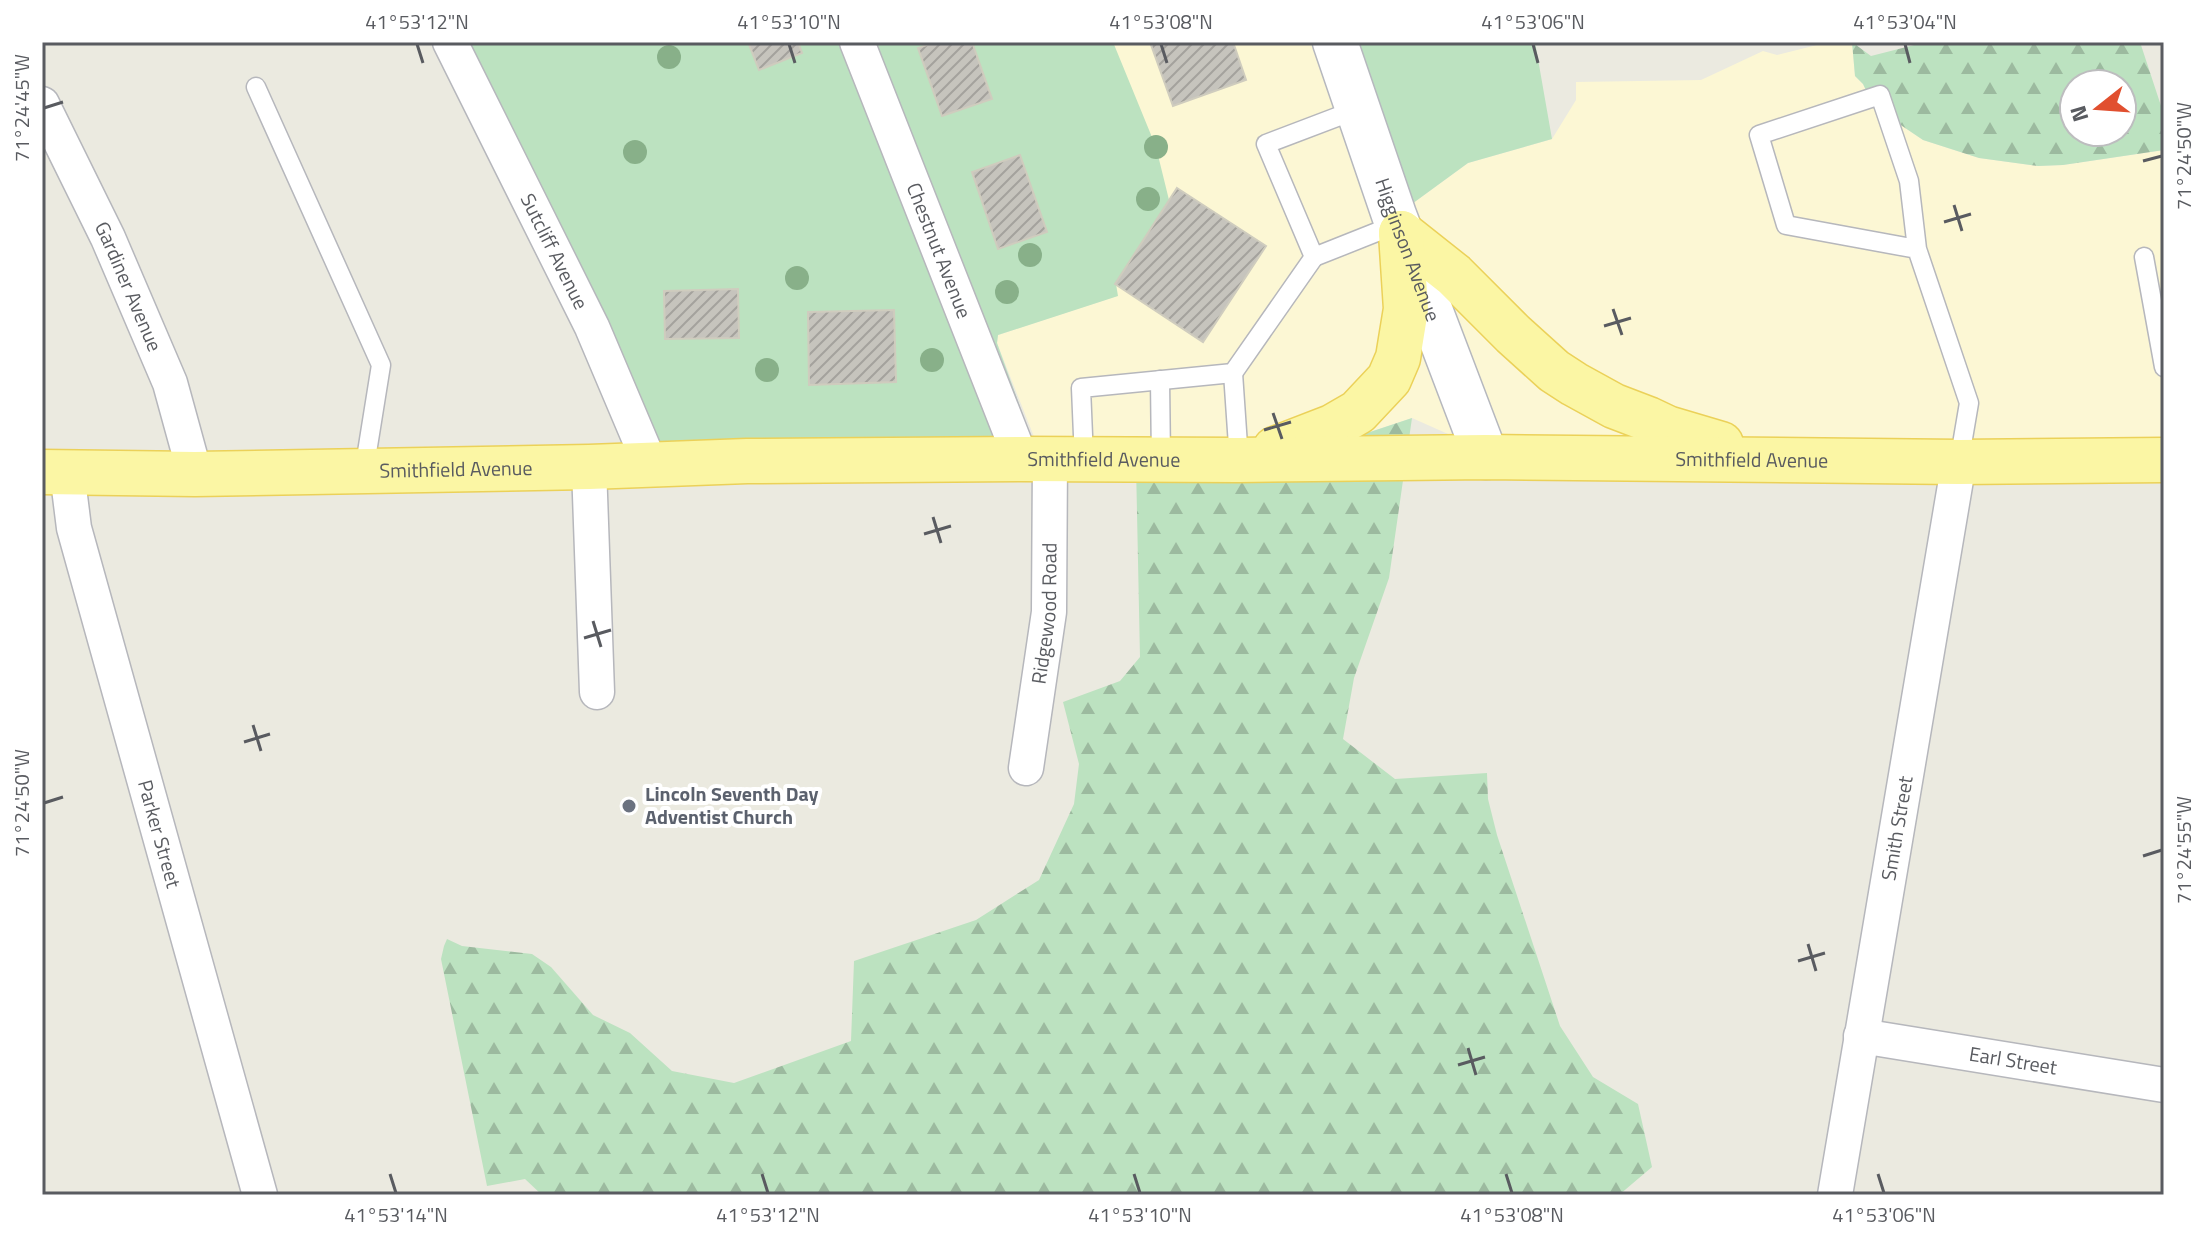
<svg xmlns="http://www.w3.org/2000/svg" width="2206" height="1237" viewBox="0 0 2206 1237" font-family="'Titillium Web',sans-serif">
<defs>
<pattern id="forest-firs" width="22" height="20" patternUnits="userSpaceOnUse" patternTransform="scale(2)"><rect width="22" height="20" fill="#bce2c0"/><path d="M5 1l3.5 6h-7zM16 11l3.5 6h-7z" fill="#9cba9f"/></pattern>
<pattern id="building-hatch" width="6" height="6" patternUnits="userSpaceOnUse" patternTransform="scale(2)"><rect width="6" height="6" fill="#c6c4bd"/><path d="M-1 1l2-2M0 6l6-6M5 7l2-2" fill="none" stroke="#a4a29d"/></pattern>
</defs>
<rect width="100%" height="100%" fill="#ebeae0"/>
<path fill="#fcf7d4" d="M1068 42H1326L1405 209 1468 163 1552 139 1576 100V82L1701 80 1763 51 1777 55 1829 42H1852L1855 76 1863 84 1874 107 1923 140 1979 158 2038 166 2063 165 2164 150V459L1482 458 1448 434 1412 418 1358 436 1042 457 997 343 998 335 1117 296Z"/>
<g fill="#bce2c0">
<path d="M450 42H1113L1156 147 1169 200 1116 284 1118 296 998 335 997 343 1039 459 650 464Z"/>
<path d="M1335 42H1535L1552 139 1468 163 1405 209Z"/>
</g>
<g fill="url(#forest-firs)" fill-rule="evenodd">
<path d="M1852 42 1871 56 1926 42H2140L2164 115V150L2063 165 2038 166 1979 158 1923 140 1874 107 1863 84 1855 76ZM2074 84H2122V132H2074Z"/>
<path d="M1412 418 1389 578 1354 678 1343 739 1395 779 1487 773 1488 799 1497 835 1560 1026 1593 1077 1638 1104 1652 1167 1619 1195H542L525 1179 487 1186 441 959 444 946 447 939 462 946 532 954 551 967 593 1015 630 1033 672 1071 734 1083 851 1041 854 961 976 920 1039 880 1074 804 1079 764 1063 702 1120 681 1140 657 1136 465 1358 436Z"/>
</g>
<g fill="url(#building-hatch)" stroke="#cfccbe" stroke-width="2">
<path d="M748 42H798L802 53 759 70Z"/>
<path d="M935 42H972L992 99 942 116 918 48Z"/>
<path d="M1150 42H1233L1246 80 1173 106Z"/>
<path d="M1020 155 1047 232 998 249 972 172Z"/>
<path d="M1177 188 1266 246 1203 342 1115 284Z"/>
<path d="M738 289 739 338 665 339 664 291Z"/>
<path d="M894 310 896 382 809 385 808 312Z"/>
</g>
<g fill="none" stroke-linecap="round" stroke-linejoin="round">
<defs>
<g id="lane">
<path d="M256 87 381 365 364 471"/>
<path d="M1917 249 1786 225 1759 135 1880 95 1909 181 1917 249 1969 403 1959 462"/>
<path d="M1314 257 1397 224"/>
<path d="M2144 257 2164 367"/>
<path d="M1233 373 1239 460"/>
<path d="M1160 380 1161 460"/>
<path d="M1084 459 1081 388 1233 373 1314 257 1266 144 1358 109"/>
</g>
<g id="street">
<path id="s1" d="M450 42 592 327 650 464"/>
<path id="s2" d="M857 42 1021 459"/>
<path id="s3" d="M42 104 108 238 170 383 195 474"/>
<path d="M589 467 597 692"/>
<path id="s4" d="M67 472 74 528 260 1195"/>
<path id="s5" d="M1026 768 1049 612 1050 459"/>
<path id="s6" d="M1861 1036 2164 1085"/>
<path id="s7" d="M1835 1195 1959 462"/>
</g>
<g id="secondary">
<path id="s8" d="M1335 42 1394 215 1486 457"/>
</g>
<g id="primary">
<path d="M1401 233 1454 275 1513 334 1554 371 1574 384 1614 406 1648 419 1667 428 1721 444"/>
<path d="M1275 449 1332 427 1358 412 1389 379 1398 358 1406 309 1401 233"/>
<path id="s9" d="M42 472 195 474 589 467 747 461 1021 459 1239 460 1486 457 1959 462 2164 460"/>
</g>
</defs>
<use href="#lane" stroke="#b6b7bc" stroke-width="21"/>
<use href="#street" stroke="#b6b7bc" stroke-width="37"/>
<use href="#secondary" stroke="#b6b8be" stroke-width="47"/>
<use href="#primary" stroke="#ebd159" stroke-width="47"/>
<use href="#lane" stroke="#fff" stroke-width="18"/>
<use href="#street" stroke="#fff" stroke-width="34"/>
<use href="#secondary" stroke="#fff" stroke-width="44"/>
<use href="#primary" stroke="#fbf6a4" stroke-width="44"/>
</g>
<g fill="#88b089">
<circle cx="669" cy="57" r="12"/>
<circle cx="1156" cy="147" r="12"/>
<circle cx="635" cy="152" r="12"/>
<circle cx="1148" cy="199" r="12"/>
<circle cx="1030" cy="255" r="12"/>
<circle cx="797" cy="278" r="12"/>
<circle cx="1007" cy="292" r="12"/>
<circle cx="932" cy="360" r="12"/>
<circle cx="767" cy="370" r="12"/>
</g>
<path fill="none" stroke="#595b60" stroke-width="3" d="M417 44 423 63M789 44 795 63M1161 44 1167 63M1533 44 1538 63M1905 44 1910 63M44 108 63 102M2143 161 2162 156M1954 205 1962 231M1944 222 1971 214M1613 309 1622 335M1604 326 1631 318M1273 413 1282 439M1264 430 1291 422M933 517 941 543M924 534 951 526M593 621 601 647M584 638 611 630M253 725 261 751M244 742 270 734M44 803 63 797M2143 856 2162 850M1808 944 1816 971M1798 961 1825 953M1468 1048 1476 1075M1458 1065 1485 1057M390 1174 396 1193M762 1174 768 1193M1134 1174 1140 1193M1506 1174 1512 1193M1878 1174 1884 1193"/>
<circle fill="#6b7280" stroke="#fff" stroke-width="3" cx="629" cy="806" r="8"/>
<g text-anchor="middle" stroke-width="8" stroke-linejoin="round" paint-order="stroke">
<g font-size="20" fill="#595b60" stroke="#fff">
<text dy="7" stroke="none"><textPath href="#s2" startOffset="224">Chestnut Avenue</textPath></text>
<text dy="7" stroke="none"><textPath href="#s8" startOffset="220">Higginson Avenue</textPath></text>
<text dy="7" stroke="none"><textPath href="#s1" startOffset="234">Sutcliff Avenue</textPath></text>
<text dy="7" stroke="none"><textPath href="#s3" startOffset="202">Gardiner Avenue</textPath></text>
<text dy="7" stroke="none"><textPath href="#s9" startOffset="1062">Smithfield Avenue</textPath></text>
<text dy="7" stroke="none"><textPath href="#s9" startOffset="1710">Smithfield Avenue</textPath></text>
<text dy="7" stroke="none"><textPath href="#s9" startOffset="414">Smithfield Avenue</textPath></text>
<text dy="7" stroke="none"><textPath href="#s5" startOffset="156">Ridgewood Road</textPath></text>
<text dy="7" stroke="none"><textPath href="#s7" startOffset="372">Smith Street</textPath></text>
<text dy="7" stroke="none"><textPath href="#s4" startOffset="374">Parker Street</textPath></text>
<text dy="7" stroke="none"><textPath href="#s6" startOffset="154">Earl Street</textPath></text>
</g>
<g font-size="20" font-weight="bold" fill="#5b616d" stroke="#fff" text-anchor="start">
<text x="645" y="801">Lincoln Seventh Day<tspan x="645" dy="23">Adventist Church</tspan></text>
</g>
</g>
<rect width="2206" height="1237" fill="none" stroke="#ffffff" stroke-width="88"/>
<g transform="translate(2098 108) rotate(253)"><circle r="38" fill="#ffffff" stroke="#bdbdbf" stroke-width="2"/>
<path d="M0-6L14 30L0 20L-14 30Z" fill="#e14f2f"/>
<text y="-12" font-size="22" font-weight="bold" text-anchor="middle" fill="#595b60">N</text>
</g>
<rect x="44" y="44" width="2118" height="1149" fill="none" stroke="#595b60" stroke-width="3"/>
<g font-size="20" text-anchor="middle" fill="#595b60">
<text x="417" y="29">41°53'12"N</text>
<text x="789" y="29">41°53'10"N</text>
<text x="1161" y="29">41°53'08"N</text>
<text x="1533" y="29">41°53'06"N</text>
<text x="1905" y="29">41°53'04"N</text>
<text transform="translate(22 108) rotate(-90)" y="7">71°24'45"W</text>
<text transform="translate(2184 156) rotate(-90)" y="7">71°24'50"W</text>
<text transform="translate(22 803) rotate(-90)" y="7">71°24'50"W</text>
<text transform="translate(2184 850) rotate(-90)" y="7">71°24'55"W</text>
<text x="396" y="1222">41°53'14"N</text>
<text x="768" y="1222">41°53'12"N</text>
<text x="1140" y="1222">41°53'10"N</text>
<text x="1512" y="1222">41°53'08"N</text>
<text x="1884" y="1222">41°53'06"N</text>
</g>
</svg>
